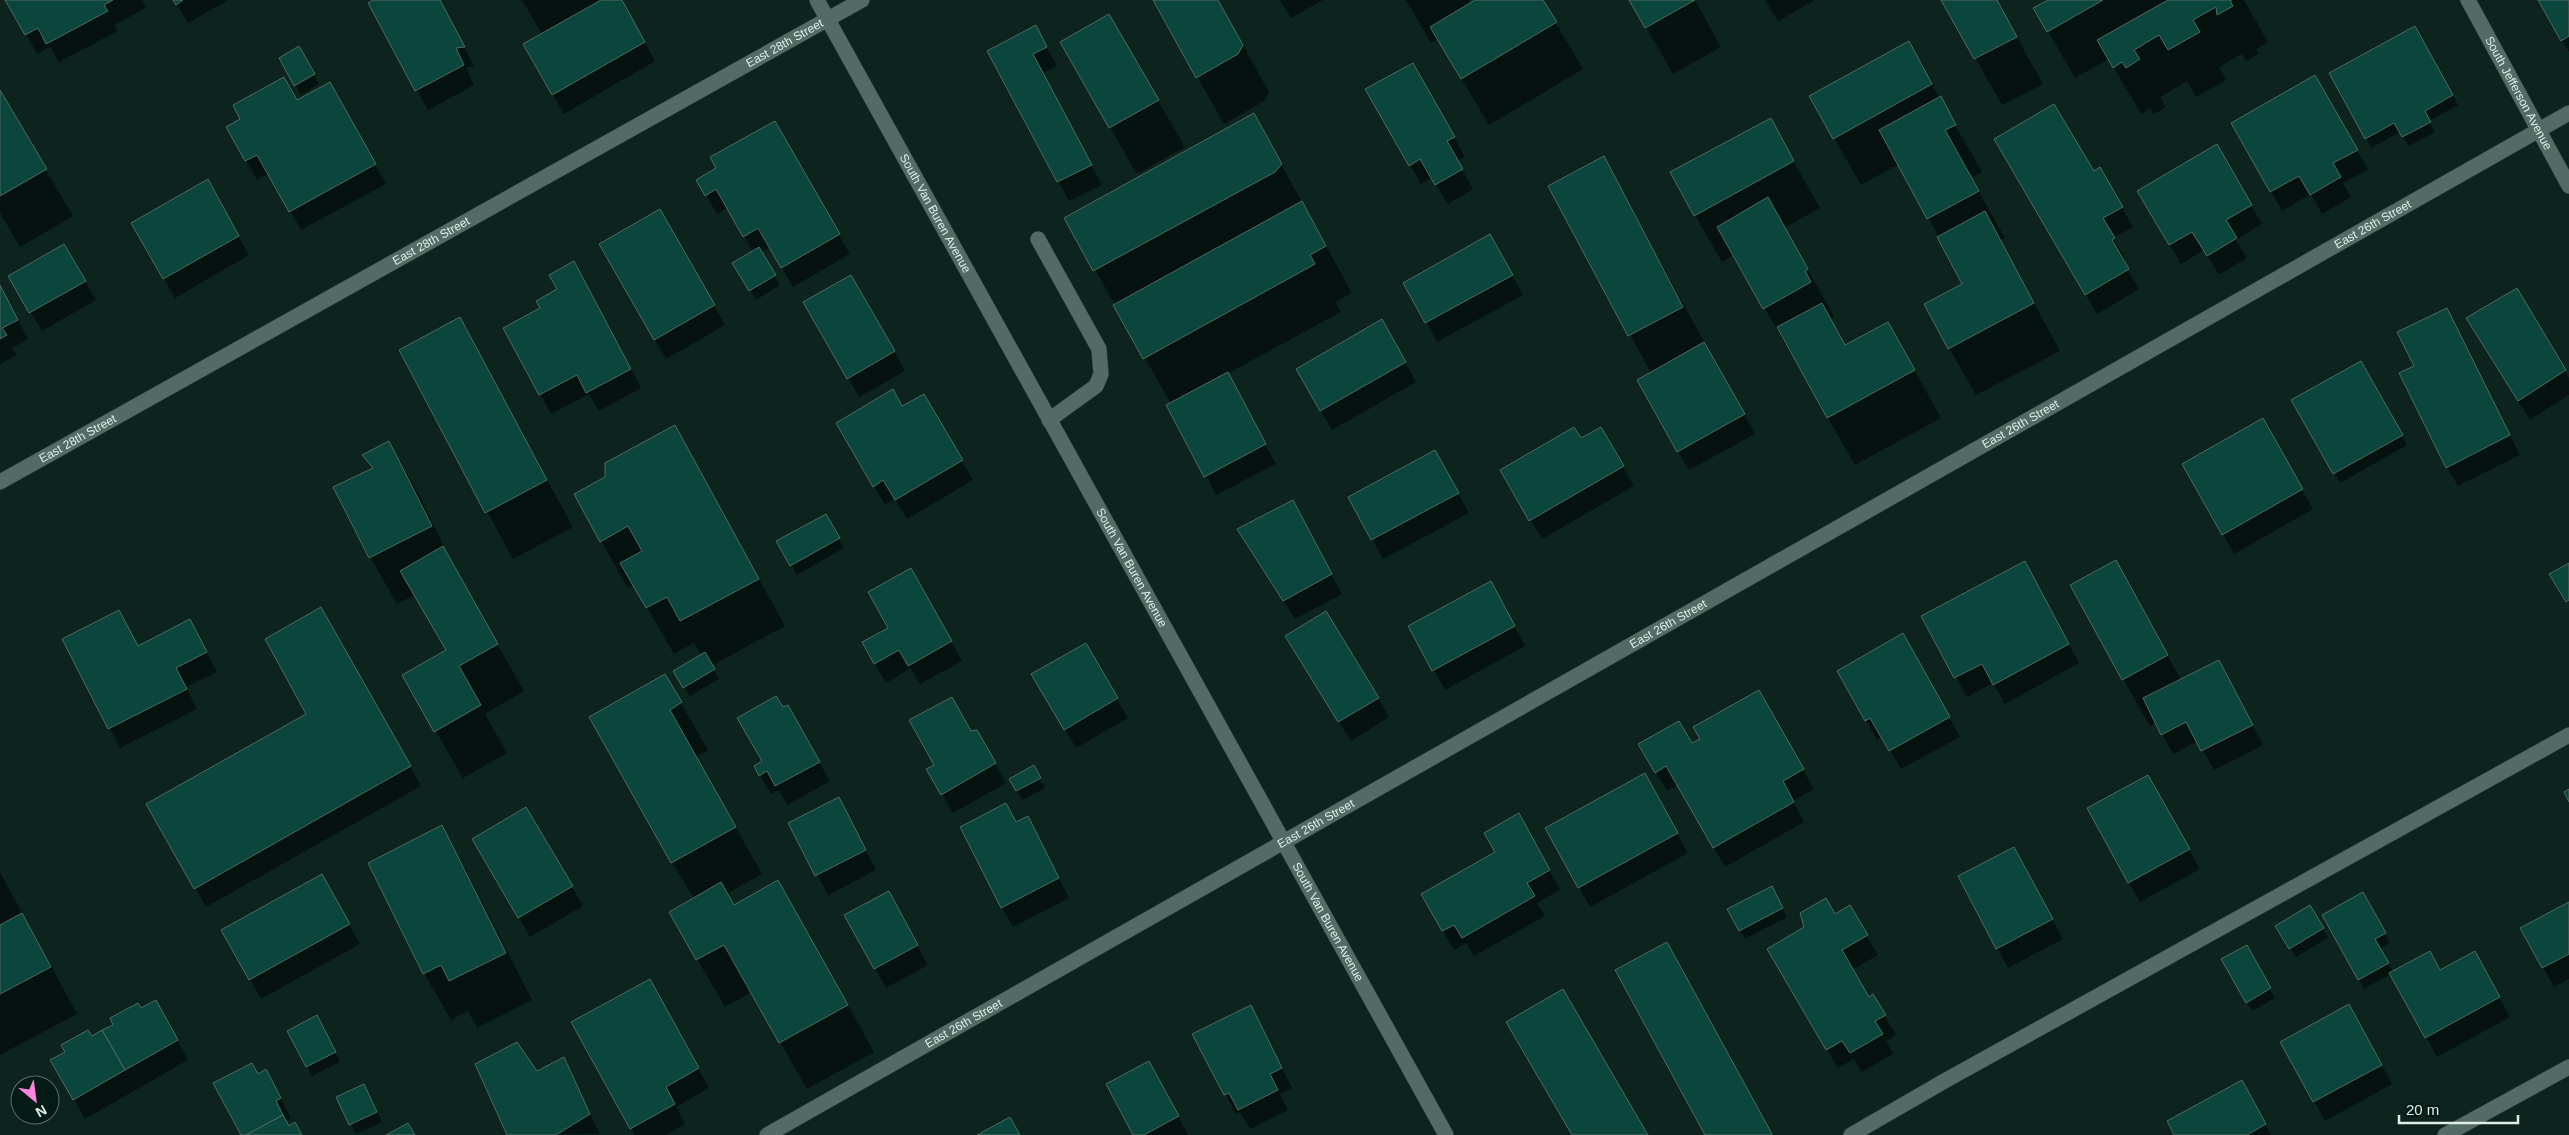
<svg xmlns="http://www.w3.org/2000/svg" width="2569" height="1135" viewBox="0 0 2569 1135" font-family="Helvetica,sans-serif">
<rect width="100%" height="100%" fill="#0c231e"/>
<g fill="#0007">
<path d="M7 0H142L146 8 114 25 118 31 59 62 50 47 37 54Z"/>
<path d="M174 0H228L188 23Z"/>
<path d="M376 0H439L474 66 466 68 474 85 428 110 370 3Z"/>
<path d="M522 0H625L622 2 655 61 564 114 524 44 542 34Z"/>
<path d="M1154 0H1218L1269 92 1264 101 1224 124Z"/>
<path d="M1280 0H1323L1291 18Z"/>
<path d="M1406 0H1469L1471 4 1477 0H1542L1583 69 1489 125 1438 39 1431 43Z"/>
<path d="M1631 0H1695L1721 47 1673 74Z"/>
<path d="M1765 0H1815L1778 21Z"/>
<path d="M1942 0H1996L2043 84 2002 105Z"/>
<path d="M2050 0H2244L2268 42 2256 49 2259 54 2246 61 2242 54 2219 67 2226 80 2196 97 2187 81 2160 97 2166 107 2154 114 2150 108 2141 114 2109 59 2075 78 2048 31Z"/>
<path d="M2539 0H2569V52Z"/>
<path d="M1109 16 1185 147 1137 174 1061 43Z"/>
<path d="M1035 27 1057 66 1043 73 1102 185 1069 201 989 51Z"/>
<path d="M2415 27 2458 105 2429 121 2435 132 2409 146 2400 132 2371 148 2330 74Z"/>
<path d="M1908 43 1982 172 1971 178 2005 238 2000 241 2060 351 1976 395 1949 348 1963 285 1939 237 1899 164 1861 185 1834 138Z"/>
<path d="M298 48 319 84 301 95 280 58Z"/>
<path d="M1413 65 1465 157 1457 161 1473 189 1448 204 1432 178 1421 184 1367 90Z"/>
<path d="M2315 77 2368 170 2343 183 2351 197 2322 214 2311 194 2282 211 2233 124Z"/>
<path d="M0 93 73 216 20 247 0 213Z"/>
<path d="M297 102 341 103 386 184 301 230 269 173 257 180 228 127Z"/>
<path d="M1254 115 1352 293 1335 302 1341 312 1227 374 1276 464 1216 495 1171 404 1066 218Z"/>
<path d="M1770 120 1820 208 1784 228 1834 316 1831 319 1836 330 1845 346 1888 323 1941 418 1855 465 1734 255 1722 262 1695 215Z"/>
<path d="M774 123 850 254 793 287 770 247 761 252 780 285 756 300 734 263 753 252 728 207 717 214 698 181 718 169Z"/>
<path d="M1995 139 2093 173 2099 169 2133 227 2113 238 2125 258 2122 260 2139 289 2097 314Z"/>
<path d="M2216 146 2262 224 2236 240 2247 258 2219 275 2204 250 2181 264 2139 192Z"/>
<path d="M1603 158 1755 434 1689 470 1678 451 1651 373 1550 186Z"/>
<path d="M207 181 249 255 175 298 133 223Z"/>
<path d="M660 211 725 325 666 359 601 245Z"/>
<path d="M64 245 96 300 42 331 10 277Z"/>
<path d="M1501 255 1523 295 1437 342 1405 283Z"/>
<path d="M851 276 905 371 859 397 805 302Z"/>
<path d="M585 282 641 388 599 411 589 394 551 414 505 328Z"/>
<path d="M0 286 28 339 12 348 17 355 0 364Z"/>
<path d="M2516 290 2569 378V395L2530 420 2478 338Z"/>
<path d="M2446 310 2520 455 2458 486 2447 467Z"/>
<path d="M459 319 573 527 513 559 400 351Z"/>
<path d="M1382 321 1416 382 1332 430 1297 369Z"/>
<path d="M2361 362 2407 445 2340 483 2293 400Z"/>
<path d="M923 395 973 480 907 519 895 499 885 505 837 423 902 407Z"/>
<path d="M2262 420 2313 509 2234 554 2184 464Z"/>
<path d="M674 426 785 626 711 666 719 679 690 696 675 672 702 656 694 643 674 654 634 585 628 588 601 541 606 478Z"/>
<path d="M1601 429 1634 486 1542 539 1502 471 1581 440Z"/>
<path d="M389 443 416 489 457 574 524 691 485 714 507 753 463 778 404 676 447 651 415 595 397 604 370 557 372 469 363 455Z"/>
<path d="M1446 471 1469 513 1383 559 1372 539Z"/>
<path d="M826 516 844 548 797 575 778 542Z"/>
<path d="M1303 521 1342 594 1295 619 1250 548Z"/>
<path d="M2116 562 2181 680 2219 661 2263 745 2214 770 2198 741 2173 754 2156 723 2150 726 2123 679Z"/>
<path d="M2035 582 2079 663 2005 704 1993 683 1967 697 1923 616Z"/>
<path d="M922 589 962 661 920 684 911 668 886 683 863 643 889 629Z"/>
<path d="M1501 601 1525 646 1445 690 1410 627Z"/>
<path d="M320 609 421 786 206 907 148 804 308 714Z"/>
<path d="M190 621 217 672 186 687 197 709 120 748 64 639 138 647Z"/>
<path d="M1903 635 1960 737 1901 769 1882 737 1877 740 1839 671Z"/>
<path d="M1085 644 1128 718 1076 748 1033 675Z"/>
<path d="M1298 655 1378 698 1389 717 1351 741Z"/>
<path d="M665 676 708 750 696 757 762 874 726 894 734 906 805 928 874 1052 807 1089 752 992 725 1007 670 912 694 899 672 862Z"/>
<path d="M1758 692 1814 789 1793 801 1804 822 1725 867 1678 785 1667 791 1640 745H1692L1701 739Z"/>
<path d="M787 706 830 781 787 805 779 790 771 794 760 775 782 709Z"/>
<path d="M976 731 1006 783 953 813 928 770 936 765 971 733Z"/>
<path d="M1033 767 1045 788 1022 800 1011 779Z"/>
<path d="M1656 794 1688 853 1590 907 1546 829Z"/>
<path d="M2159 795 2200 869 2140 902 2089 809Z"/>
<path d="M526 809 583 906 530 937 474 840Z"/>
<path d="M1518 815 1560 890 1537 903 1545 916 1474 956 1466 943 1454 950 1422 895 1496 853Z"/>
<path d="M849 818 876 870 828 895 790 823Z"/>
<path d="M1017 823 1038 837 1069 898 1013 927 1002 908Z"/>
<path d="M441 827 468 874 532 1000 477 1028 468 1011 451 1020 424 973Z"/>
<path d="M2025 867 2063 939 2008 968 1959 877Z"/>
<path d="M0 872 77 1014 0 1055Z"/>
<path d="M321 875 360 944 261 999 223 931Z"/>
<path d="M2363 894 2390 943 2380 949 2393 972H2486L2510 1017 2437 1057 2391 974 2364 989 2324 916Z"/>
<path d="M1777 897 1787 917 1745 939 1740 930Z"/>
<path d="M2569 903V979L2554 987 2522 929Z"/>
<path d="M1850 907 1878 955 1852 970 1869 999 1873 996 1896 1035 1886 1041 1893 1054 1862 1072 1854 1059 1838 1068 1769 949Z"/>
<path d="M2310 907 2328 938 2296 957 2277 927Z"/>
<path d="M899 912 928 965 886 988 846 915Z"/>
<path d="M2246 947 2275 998 2252 1011 2223 960Z"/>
<path d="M660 1000 709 1088 676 1107 685 1124 666 1135H635L573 1023Z"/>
<path d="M141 1009 166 1021 188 1060 85 1119 52 1061Z"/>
<path d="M2360 1025 2392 1084 2325 1121 2282 1043Z"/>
<path d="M322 1026 340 1062 312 1076 288 1031Z"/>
<path d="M1261 1026 1292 1088 1280 1094 1288 1110 1250 1129 1240 1112 1236 1114 1194 1035Z"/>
<path d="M563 1058 600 1134 509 1135 537 1073Z"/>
<path d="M258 1075 276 1090 291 1118 286 1121 289 1127 301 1135H243Z"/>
<path d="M2241 1081 2271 1135H2176Z"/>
<path d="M1160 1082 1188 1135H1134Z"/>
<path d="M369 1095 382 1122 356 1134 338 1097Z"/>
</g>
<g fill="#0a463c" stroke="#506a63">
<path d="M5 0H113L104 5 108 11 46 44 38 28 25 35Z"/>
<path d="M173 0H183L176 5Z"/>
<path d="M373 0H440L465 47 456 48 464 65 415 91 368 3Z"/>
<path d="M601 0H622L645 42 552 95 523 44Z"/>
<path d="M1153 0H1218L1243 45 1238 54 1196 78Z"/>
<path d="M1475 0H1543L1557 22 1461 79 1430 27Z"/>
<path d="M1629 0H1695L1645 28Z"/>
<path d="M1941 0H1997L2017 37 1974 59Z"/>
<path d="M2048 0H2103L2047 32 2033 8Z"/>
<path d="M2168 0H2232L2230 1 2233 6 2217 15 2216 7 2193 20 2200 32 2168 50 2159 35 2134 50 2140 59 2126 68 2122 62 2113 68 2097 40Z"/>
<path d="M2538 0H2569V36L2561 41Z"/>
<path d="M1109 14 1159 100 1109 128 1060 42Z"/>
<path d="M1036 25 1047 47 1033 54 1092 165 1057 182 987 51Z"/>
<path d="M2415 26 2453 95 2425 111 2431 122 2402 137 2394 123 2365 139 2329 73Z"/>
<path d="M1909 41 1932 84 1833 139 1809 96Z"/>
<path d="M299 46 315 74 294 86 279 58Z"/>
<path d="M1413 63 1455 137 1447 141 1463 169 1435 185 1420 159 1409 166 1365 89Z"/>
<path d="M2315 75 2358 150 2333 163 2341 177 2310 195 2299 176 2270 192 2231 123Z"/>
<path d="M284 77 297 100 330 82 376 164 289 212 257 155 245 161 226 127 240 119 233 105Z"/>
<path d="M0 90 47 169 0 196Z"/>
<path d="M1941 96 1956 125 1945 130 1979 191 1927 219 1879 130Z"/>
<path d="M2054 104 2094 171 2100 167 2123 207 2103 218 2115 238 2112 240 2129 269 2085 295 1994 139Z"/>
<path d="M1254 113 1282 164 1275 172 1093 271 1064 218Z"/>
<path d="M1771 118 1794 161 1694 216 1670 172Z"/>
<path d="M775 121 840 234 781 268 758 228 743 237 716 189 705 196 696 180 716 168 710 157Z"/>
<path d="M2217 144 2252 205 2226 220 2237 238 2207 256 2192 232 2169 245 2137 191Z"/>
<path d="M1604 156 1683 307 1628 336 1548 186Z"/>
<path d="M208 179 239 236 163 279 131 223Z"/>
<path d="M1768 197 1808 269 1805 271 1811 282 1763 309 1717 227Z"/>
<path d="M1302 201 1326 246 1310 255 1315 264 1143 359 1113 305Z"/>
<path d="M660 209 715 305 654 340 599 244Z"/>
<path d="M1985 211 2034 303 1948 349 1924 304 1962 284 1937 237Z"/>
<path d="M1490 234 1513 275 1425 323 1403 283Z"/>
<path d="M64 244 86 281 29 313 8 276Z"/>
<path d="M759 247 776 275 749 291 732 263Z"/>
<path d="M574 261 631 369 586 393 577 375 539 395 503 328 540 308 536 301 557 289 549 275Z"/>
<path d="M851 275 895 351 847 379 803 302Z"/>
<path d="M0 285 18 320 2 328 7 335 0 339Z"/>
<path d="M2517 288 2566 370 2518 401 2466 318Z"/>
<path d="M1822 303 1845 345 1888 322 1915 370 1827 418 1777 327Z"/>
<path d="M2447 308 2510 435 2446 468 2399 373 2414 366 2397 332Z"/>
<path d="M460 317 547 480 485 513 399 350Z"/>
<path d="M1382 319 1406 362 1320 411 1296 369Z"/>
<path d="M1704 342 1745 414 1677 452 1637 380Z"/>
<path d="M2361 361 2403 435 2333 474 2291 400Z"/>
<path d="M1228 372 1266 444 1204 477 1166 405Z"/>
<path d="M893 389 902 406 924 394 963 460 895 500 883 480 873 487 836 423Z"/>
<path d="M2263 418 2303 489 2222 535 2182 464Z"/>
<path d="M675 425 759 579 680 621 667 597 646 608 620 563 642 551 628 526 600 542 574 494 605 477V463Z"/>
<path d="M1574 427 1581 438 1601 427 1624 466 1529 521 1500 470Z"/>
<path d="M389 441 432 526 369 558 333 487 373 468 362 455Z"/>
<path d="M1435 450 1459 493 1371 540 1348 497Z"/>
<path d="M1293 500 1332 574 1283 601 1237 529Z"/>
<path d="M826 514 840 538 790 566 776 541Z"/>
<path d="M443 546 498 644 459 666 481 705 434 732 402 675 446 650 400 571Z"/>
<path d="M2116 560 2168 655 2122 680 2070 585Z"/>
<path d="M2025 561 2069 644 1993 685 1982 664 1954 678 1921 616Z"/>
<path d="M2569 563V600L2566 602 2549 574Z"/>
<path d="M911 568 952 641 908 666 899 650 874 664 862 642 888 628 868 592Z"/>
<path d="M1491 581 1515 626 1432 671 1408 626Z"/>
<path d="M321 607 411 766 194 889 146 804 306 714 265 639Z"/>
<path d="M119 610 138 646 190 619 207 652 176 668 187 689 108 729 62 639Z"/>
<path d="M1326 611 1379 698 1338 722 1285 636Z"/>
<path d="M1903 633 1950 717 1889 751 1870 718 1865 721 1837 671Z"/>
<path d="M1086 643 1118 698 1064 730 1031 674Z"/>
<path d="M705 652 715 669 683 688 673 671Z"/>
<path d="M2219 660 2253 725 2201 751 2186 722 2161 735 2143 698Z"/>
<path d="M665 674 682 702 670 710 736 827 671 863 589 717Z"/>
<path d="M1759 690 1804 769 1783 781 1794 802 1713 848 1666 766 1655 773 1638 744 1679 721 1692 743 1700 739 1693 727Z"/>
<path d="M776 696 783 707 788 705 820 762 775 786 767 771 759 776 754 766 762 761 737 718Z"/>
<path d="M952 697 971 731 977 730 996 763 941 795 926 769 934 765 909 720Z"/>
<path d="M1034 765 1041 778 1016 791 1009 779Z"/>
<path d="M1645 773 1678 833 1578 888 1545 828Z"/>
<path d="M2148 775 2190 849 2128 883 2087 808Z"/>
<path d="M2569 789V802L2564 792Z"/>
<path d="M839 797 866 850 815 876 788 823Z"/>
<path d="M1006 803 1016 822 1028 816 1059 878 1001 908 960 827Z"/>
<path d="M526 807 573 886 518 918 472 839Z"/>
<path d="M1519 813 1550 870 1527 883 1535 896 1462 938 1454 925 1442 931 1421 894 1495 852 1484 833Z"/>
<path d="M442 825 506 953 449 981 441 965 423 974 368 863Z"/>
<path d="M2014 847 2053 919 1996 949 1958 876Z"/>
<path d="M322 874 350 924 249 980 221 930Z"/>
<path d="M778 880 848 1005 779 1043 724 945 696 960 669 912 721 882 734 905Z"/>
<path d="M1772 886 1783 908 1739 931 1727 909Z"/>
<path d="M889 891 918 945 874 969 844 915Z"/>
<path d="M2363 892 2386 933 2375 939 2389 963 2358 980 2322 915Z"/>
<path d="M1826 898 1835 914 1850 905 1868 935 1842 950 1869 997 1873 994 1886 1015 1875 1021 1883 1034 1850 1053 1842 1041 1826 1050 1767 949 1804 927 1800 913Z"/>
<path d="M2569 902V954L2542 968 2520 928Z"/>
<path d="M2310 905 2324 928 2289 949 2275 926Z"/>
<path d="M22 913 51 967 0 994V925Z"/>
<path d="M1667 942 1772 1134 1770 1135H1705L1615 970Z"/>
<path d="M2247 945 2271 988 2246 1003 2221 959Z"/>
<path d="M2430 951 2440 970 2475 951 2500 997 2425 1038 2389 973Z"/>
<path d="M650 979 699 1068 666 1087 675 1104 630 1129 571 1022Z"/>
<path d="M1563 989 1648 1135H1572L1506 1022Z"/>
<path d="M156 1000 178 1040 125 1070 102 1030 113 1025 110 1018 138 1003 141 1008Z"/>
<path d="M2349 1004 2382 1065 2313 1102 2280 1042Z"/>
<path d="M1251 1005 1282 1068 1270 1074 1278 1090 1238 1110 1229 1093 1224 1095 1192 1034Z"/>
<path d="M317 1015 336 1052 306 1067 287 1031Z"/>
<path d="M88 1030 92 1036 102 1030 125 1070 73 1100 50 1060 65 1052 61 1045Z"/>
<path d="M517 1042 537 1071 564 1057 590 1114 556 1135H507L475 1064Z"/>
<path d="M1149 1061 1179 1116 1144 1135H1133L1106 1084Z"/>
<path d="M252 1063 258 1074 266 1069 281 1098 276 1101 283 1115 246 1135H241L213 1083Z"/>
<path d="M2242 1080 2266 1124 2247 1135H2174L2167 1121Z"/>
<path d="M364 1084 377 1112 349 1125 336 1097Z"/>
<path d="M283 1115 289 1126 295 1122 302 1135H246Z"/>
<path d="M1010 1117 1020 1135H977Z"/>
<path d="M408 1123 415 1135H386Z"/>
</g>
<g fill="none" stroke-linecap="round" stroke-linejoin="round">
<defs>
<g id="minor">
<path id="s1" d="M817 0 1446 1135"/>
<path id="s2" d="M2468 0 2569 186"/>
<path d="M1038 239 1099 349 1101 374 1096 386 1049 420"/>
<path id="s3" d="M0 482 862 0"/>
<path id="s4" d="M767 1135 2569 113"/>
<path d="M1851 1135 1948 1079 2569 735"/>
<path d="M2445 1135 2569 1067"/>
</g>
</defs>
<use href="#minor" stroke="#313e3a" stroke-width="16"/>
<use href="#minor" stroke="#526b65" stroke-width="15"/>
</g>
<g text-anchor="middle" stroke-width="4" stroke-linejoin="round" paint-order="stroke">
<g font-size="12" fill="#dfede9" stroke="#031a15">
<text dy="4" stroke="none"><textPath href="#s3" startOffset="899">East 28th Street</textPath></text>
<text dy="4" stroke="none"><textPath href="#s2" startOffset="106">South Jefferson Avenue</textPath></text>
<text dy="4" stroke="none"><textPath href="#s1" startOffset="244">South Van Buren Avenue</textPath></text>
<text dy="4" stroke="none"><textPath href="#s4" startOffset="1846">East 26th Street</textPath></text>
<text dy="4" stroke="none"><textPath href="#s3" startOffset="494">East 28th Street</textPath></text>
<text dy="4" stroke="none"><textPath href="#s4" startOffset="1441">East 26th Street</textPath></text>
<text dy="4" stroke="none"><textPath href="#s3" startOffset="89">East 28th Street</textPath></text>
<text dy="4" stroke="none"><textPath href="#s1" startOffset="649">South Van Buren Avenue</textPath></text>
<text dy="4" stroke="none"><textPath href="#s4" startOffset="1036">East 26th Street</textPath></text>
<text dy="4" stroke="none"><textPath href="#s4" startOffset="631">East 26th Street</textPath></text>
<text dy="4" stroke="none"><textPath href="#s1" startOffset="1054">South Van Buren Avenue</textPath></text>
<text dy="4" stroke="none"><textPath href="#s4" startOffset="226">East 26th Street</textPath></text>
</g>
</g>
<g transform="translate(35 1100) rotate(151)"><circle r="24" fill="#031a15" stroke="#5b6e6a"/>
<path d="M0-4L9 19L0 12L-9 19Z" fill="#fe85df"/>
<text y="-8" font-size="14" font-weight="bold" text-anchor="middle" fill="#dfede9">N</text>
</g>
<path d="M2399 1115v8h119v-8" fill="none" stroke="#dfede9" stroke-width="2.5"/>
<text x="2406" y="1115" font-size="15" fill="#dfede9" stroke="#031a15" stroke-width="4" paint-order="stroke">20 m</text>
</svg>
